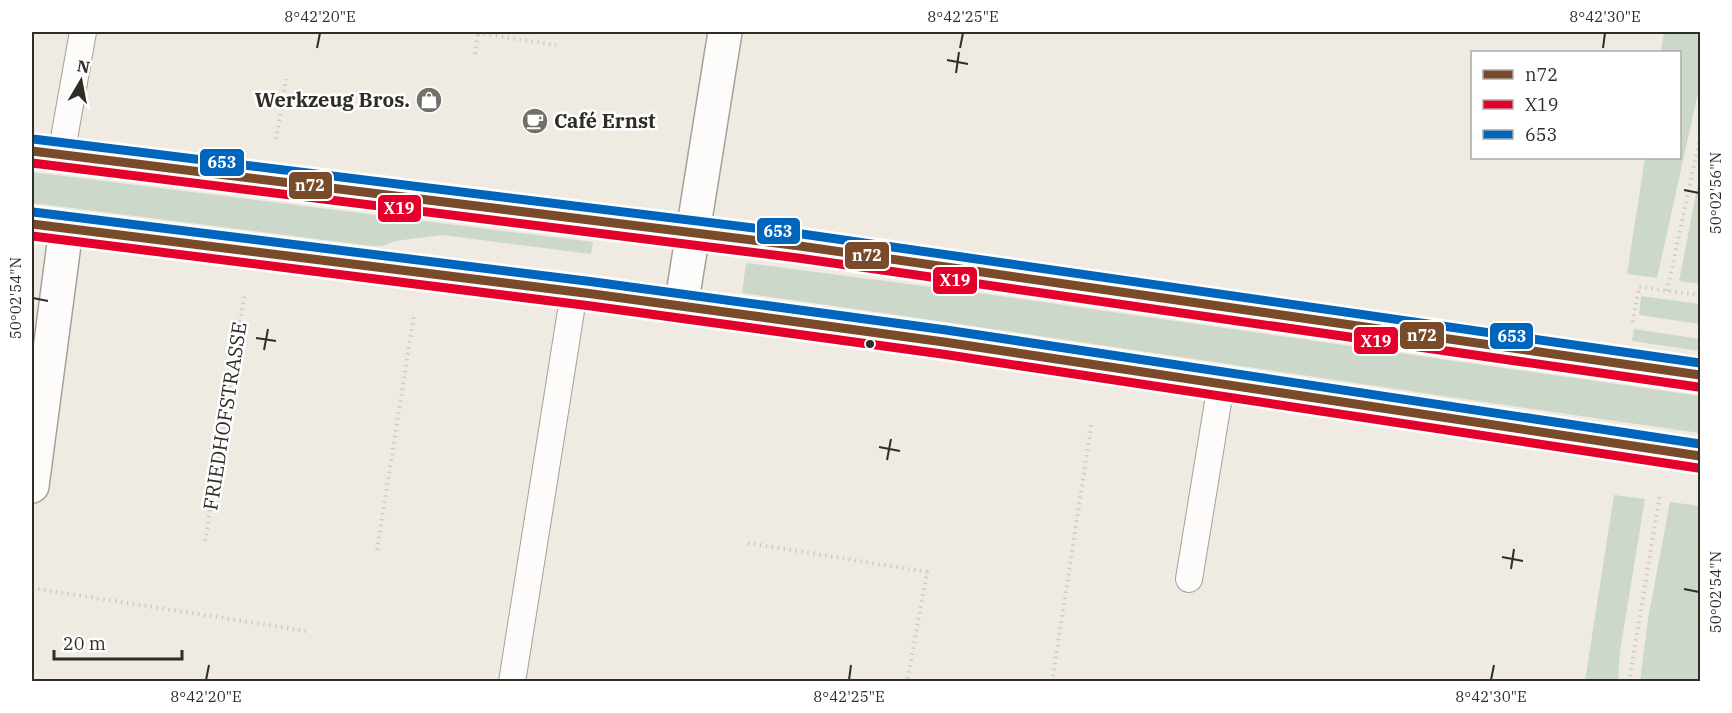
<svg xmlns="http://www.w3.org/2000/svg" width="1732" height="713" viewBox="0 0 1732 713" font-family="'IBM Plex Serif',serif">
<rect width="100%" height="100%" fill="#efebe3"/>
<g fill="#ccd8c9">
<path d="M1664 32H1700V84L1657 278 1627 274 1645 158H1680V52H1661Z"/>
<path d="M32 172 593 242 591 254 442 235 395 241 382 246H372L32 203Z"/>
<path d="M1700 174V284L1679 281Z"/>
<path d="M746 263 986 294 1700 396V433C1381 388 1062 338 742 293Z"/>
<path d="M1641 296 1700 304V324L1639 315Z"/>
<path d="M1634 329 1700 339V351L1632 341Z"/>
<path d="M1614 495 1645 499 1620 651 1618 681H1585Z"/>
<path d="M1670 502 1700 506V681H1640L1648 619Z"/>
</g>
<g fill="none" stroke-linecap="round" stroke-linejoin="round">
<defs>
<g id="service">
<path d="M61 155 83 32"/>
<path d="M1189 579 1221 384"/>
<path d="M512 682 574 292"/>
</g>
<g id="minor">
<path d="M681 307 725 32"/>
<path d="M32 486 66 229"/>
</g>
<g id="secondary">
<path d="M32 151 800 246 1700 375"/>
<path d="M32 224 593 294 944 342 1700 456"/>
</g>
</defs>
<use href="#service" stroke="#a4a19a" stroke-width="28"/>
<use href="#minor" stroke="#a4a19a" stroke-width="36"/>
<use href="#secondary" stroke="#a4a19a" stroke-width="36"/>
<g stroke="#cdccc9" stroke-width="4" stroke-dasharray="1.5 4.5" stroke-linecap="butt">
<path d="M478 33 556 45"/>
<path d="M475 54 478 32"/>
<path d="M276 139 286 79"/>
<path d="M1667 291 1700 138"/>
<path d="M1633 322 1639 287 1700 295"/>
<path d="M205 541 245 292"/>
<path d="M748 543 927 572 907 682"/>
<path d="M377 550 414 315"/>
<path d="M32 588 306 631"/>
<path d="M1052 682 1092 421"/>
<path d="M1629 682 1660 494"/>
</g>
<use href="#service" stroke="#fdfcfb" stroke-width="26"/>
<use href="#minor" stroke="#fdfcfb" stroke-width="33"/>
<use href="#secondary" stroke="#fdfcfb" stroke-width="33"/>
<defs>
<g id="bus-1">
<path d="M32 151 800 246 1700 375"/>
<path d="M32 224 593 294 944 342 1700 456"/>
</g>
<g id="bus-2">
<path d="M32 163 798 258 1698 387"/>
<path d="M32 236 591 306 942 354 1698 468"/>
</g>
<g id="bus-3">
<path d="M33 139 802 234 1700 363"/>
<path d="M33 212 594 282 946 330 1700 444"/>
</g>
</defs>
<use href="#bus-1" stroke="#fff" stroke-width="14"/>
<use href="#bus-2" stroke="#fff" stroke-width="14"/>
<use href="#bus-3" stroke="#fff" stroke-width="14"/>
<use href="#bus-1" stroke="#7a4b2a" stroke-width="9"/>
<use href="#bus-2" stroke="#e4002b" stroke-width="9"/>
<use href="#bus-3" stroke="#0065bd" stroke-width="9"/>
</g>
<path fill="none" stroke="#302d27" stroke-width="2" d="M317 48 320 33M960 48 963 33M1603 48 1605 33M947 60 968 64M956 73 959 52M1684 190 1699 193M33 298 48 301M256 338 276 341M264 350 268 329M879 447 900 451M887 460 891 439M1502 557 1523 561M1511 569 1514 549M1684 589 1699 592M206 680 209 665M849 680 851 665M1491 680 1494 665"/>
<defs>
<symbol id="shop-disc" viewBox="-11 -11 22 22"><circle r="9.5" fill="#737069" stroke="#fff"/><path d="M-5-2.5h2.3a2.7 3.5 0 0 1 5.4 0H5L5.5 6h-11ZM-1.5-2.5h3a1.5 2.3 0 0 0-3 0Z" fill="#fff"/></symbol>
<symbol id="cafe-disc" viewBox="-11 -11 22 22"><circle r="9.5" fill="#737069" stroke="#fff"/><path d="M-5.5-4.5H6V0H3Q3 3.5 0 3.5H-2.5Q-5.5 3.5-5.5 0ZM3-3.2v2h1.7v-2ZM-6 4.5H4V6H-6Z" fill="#fff"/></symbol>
</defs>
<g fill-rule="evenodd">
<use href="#shop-disc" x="414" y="85" width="30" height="30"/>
<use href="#cafe-disc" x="520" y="106" width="30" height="30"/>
</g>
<circle fill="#302d27" stroke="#fff" stroke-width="2" cx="870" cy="344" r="5"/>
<g text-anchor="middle" stroke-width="5" stroke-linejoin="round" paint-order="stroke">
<g font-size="20" font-weight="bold" fill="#302d27" stroke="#fff" text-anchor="end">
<text x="410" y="107">Werkzeug Bros.</text>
<text x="554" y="128" text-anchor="start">Café Ernst</text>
</g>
<g font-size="20" fill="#302d27" stroke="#fff">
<text transform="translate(225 416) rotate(-81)" y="7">FRIEDHOFSTRASSE</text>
</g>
</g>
<g stroke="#fff" stroke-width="2">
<rect x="199" y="148" width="46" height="29" rx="6" fill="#0065bd"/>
<rect x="288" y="171" width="45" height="29" rx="6" fill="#7a4b2a"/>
<rect x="377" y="194" width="45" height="29" rx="6" fill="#e4002b"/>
<rect x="756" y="217" width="45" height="28" rx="6" fill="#0065bd"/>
<rect x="844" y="241" width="46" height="29" rx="6" fill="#7a4b2a"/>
<rect x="932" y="266" width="46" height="29" rx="6" fill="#e4002b"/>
<rect x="1399" y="321" width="46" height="29" rx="6" fill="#7a4b2a"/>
<rect x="1489" y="322" width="45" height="28" rx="6" fill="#0065bd"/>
<rect x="1353" y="326" width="46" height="29" rx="6" fill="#e4002b"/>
</g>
<g font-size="16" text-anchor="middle" font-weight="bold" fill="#fff">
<text x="222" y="168">653</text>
<text x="310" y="191">n72</text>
<text x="399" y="214">X19</text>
<text x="778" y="237">653</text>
<text x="867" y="261">n72</text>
<text x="955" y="286">X19</text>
<text x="1422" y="341">n72</text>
<text x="1512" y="342">653</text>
<text x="1376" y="347">X19</text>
</g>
<rect width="1732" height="713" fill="none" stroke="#ffffff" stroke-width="66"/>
<rect x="1471" y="51" width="210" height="108" fill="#ffffff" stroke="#acaba9" stroke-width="1.5"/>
<rect x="1483" y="70" width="30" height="9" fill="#7a4b2a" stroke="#acaba9" stroke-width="1.5"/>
<text x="1525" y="81" font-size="18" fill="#302d27">n72</text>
<rect x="1483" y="100" width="30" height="9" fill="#e4002b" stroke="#acaba9" stroke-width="1.5"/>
<text x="1525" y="111" font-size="18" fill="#302d27">X19</text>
<rect x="1483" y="130" width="30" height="9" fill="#0065bd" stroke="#acaba9" stroke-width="1.5"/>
<text x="1525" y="141" font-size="18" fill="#302d27">653</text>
<g transform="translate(81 81) rotate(10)" stroke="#ffffff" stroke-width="4.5" paint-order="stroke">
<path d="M0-4.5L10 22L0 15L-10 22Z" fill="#302d27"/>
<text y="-9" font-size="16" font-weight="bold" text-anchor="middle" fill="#302d27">N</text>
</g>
<path d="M54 650v9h128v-9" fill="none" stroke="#302d27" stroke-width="3"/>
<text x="63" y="650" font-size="18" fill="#302d27" stroke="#ffffff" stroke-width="4.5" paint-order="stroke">20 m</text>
<rect x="33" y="33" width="1666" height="647" fill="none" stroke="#302d27" stroke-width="2"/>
<g font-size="15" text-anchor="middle" fill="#302d27">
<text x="320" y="22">8°42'20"E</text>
<text x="963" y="22">8°42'25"E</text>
<text x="1605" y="22">8°42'30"E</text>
<text transform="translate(1716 193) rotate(-90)" y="5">50°02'56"N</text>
<text transform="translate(16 298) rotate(-90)" y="5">50°02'54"N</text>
<text transform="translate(1716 592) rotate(-90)" y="5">50°02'54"N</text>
<text x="206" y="702">8°42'20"E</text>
<text x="849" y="702">8°42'25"E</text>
<text x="1491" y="702">8°42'30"E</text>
</g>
</svg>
